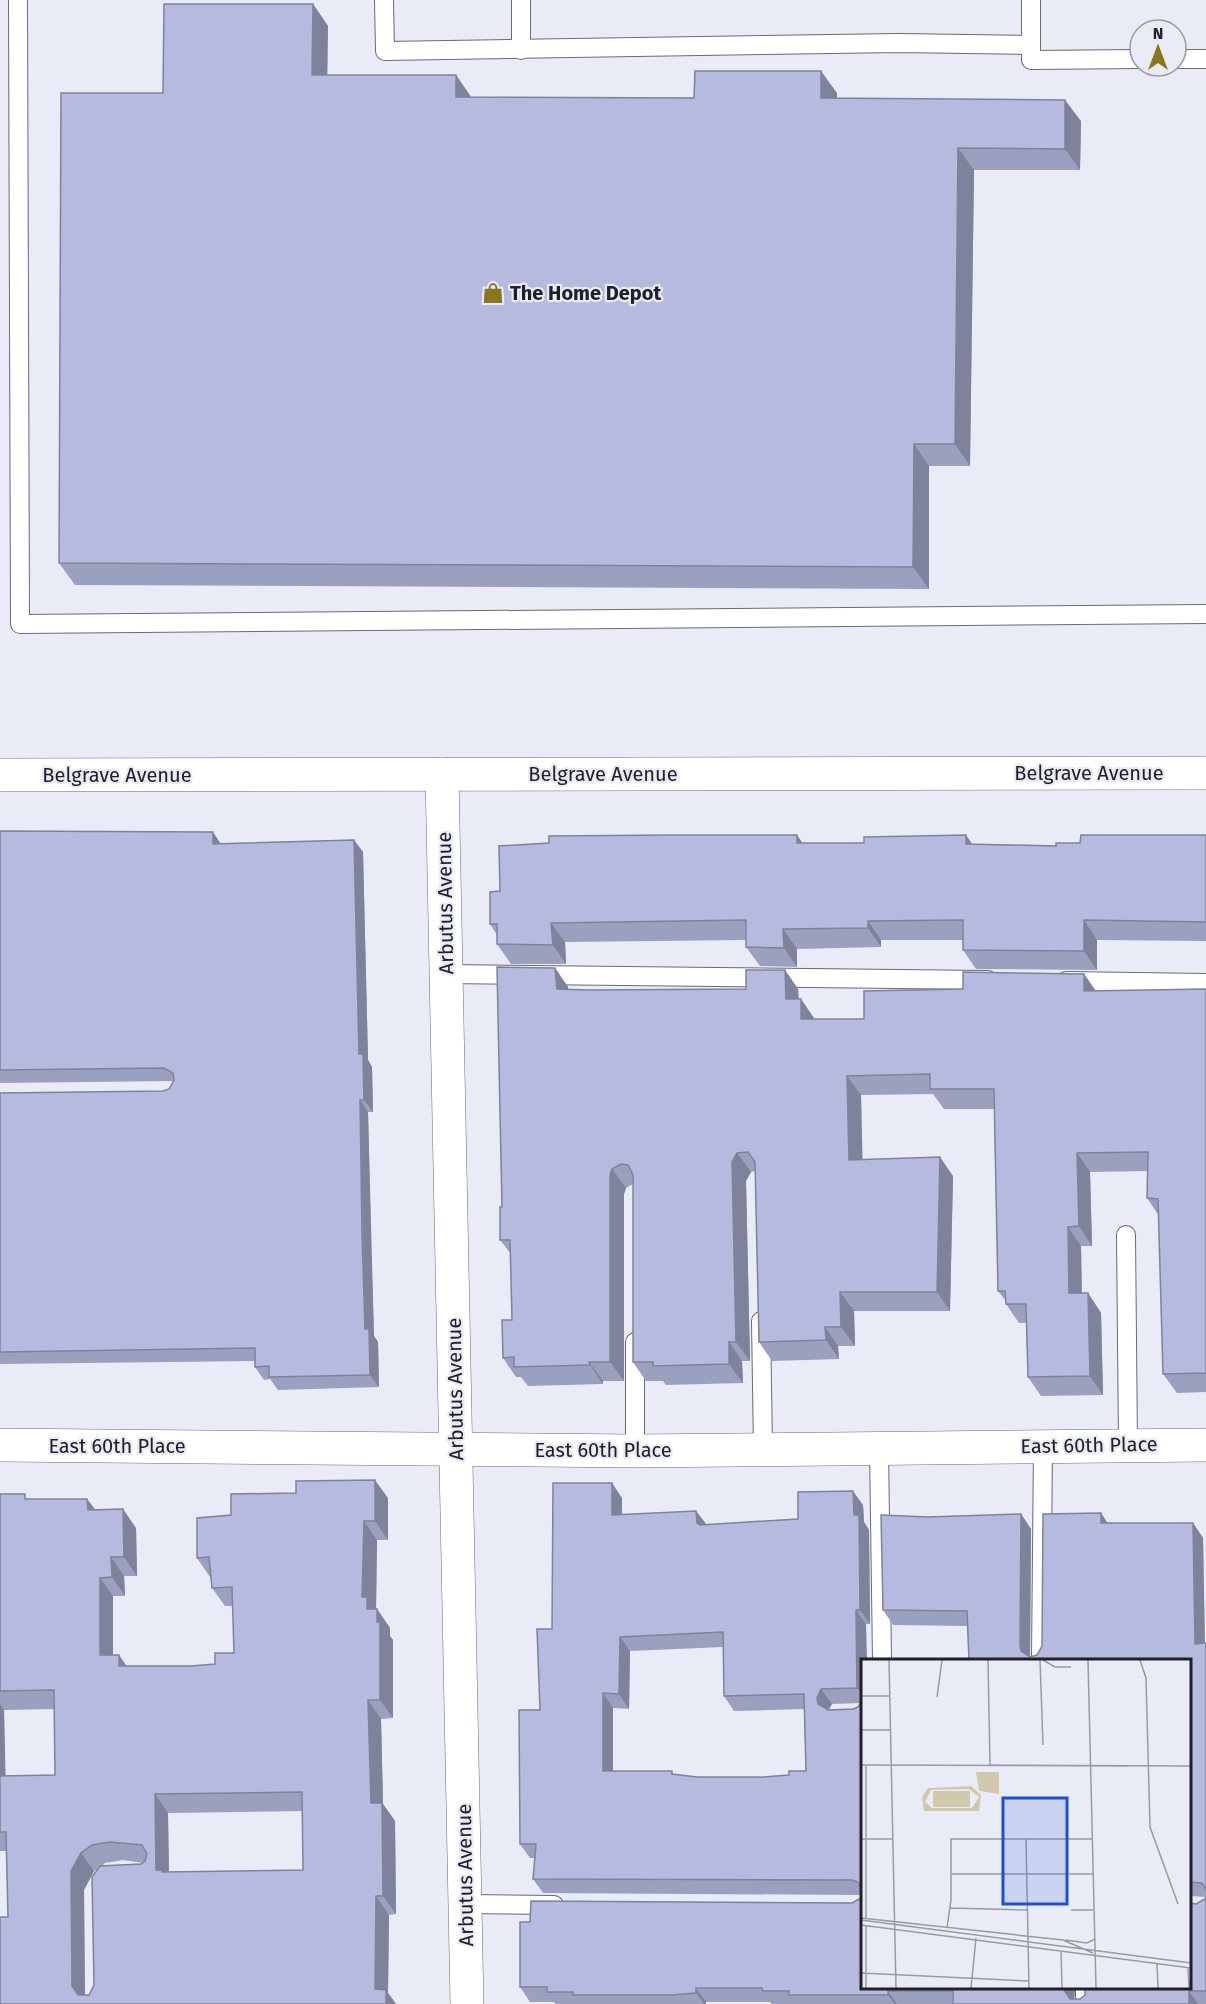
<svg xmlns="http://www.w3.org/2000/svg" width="1206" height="2004" viewBox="0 0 1206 2004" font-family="'Fira Sans',sans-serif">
<rect width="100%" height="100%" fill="#e9ebf7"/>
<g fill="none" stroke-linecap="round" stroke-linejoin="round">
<defs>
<g id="lane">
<path d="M18 0 20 624 1206 614"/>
<path d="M384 0 385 51 898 43 1031 45"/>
<path d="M1031 0V60L1140 59"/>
<path d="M521 50V0"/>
<path d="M1176 59H1206"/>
<path d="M446 974 988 980"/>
<path d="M1066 981 1206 983"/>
<path d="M1126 1235 1128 1444"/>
<path d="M761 1321 763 1448"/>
<path d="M635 1342V1451"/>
<path d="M879 1448 882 1660"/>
<path d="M1041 1660 1043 1445"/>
<path d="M465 1904 554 1905"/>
<path d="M1085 1988V2004"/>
</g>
<g id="street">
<path d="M442 774 467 2004"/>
<path d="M0 775 1206 773"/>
<path d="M0 1445 635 1451 1206 1445"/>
</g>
</defs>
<use href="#lane" stroke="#696b75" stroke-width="20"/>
<use href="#street" stroke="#696b75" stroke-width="34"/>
<use href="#lane" stroke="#fff" stroke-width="18"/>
<use href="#street" stroke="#fff" stroke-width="33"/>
</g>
<g fill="#9ca0bf" fill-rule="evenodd">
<path d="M313 4 328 26 327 75H456L471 97 694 98 837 93V98L1081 121 1080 170H974L970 466H929V589L75 585 59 563 163 93Z"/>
<path d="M0 831 221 844 354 840 363 852 368 1060 372 1067 373 1112H368L371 1247 374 1336 378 1342 379 1387 278 1390 270 1379 264 1380 255 1367V1361L0 1364V1093L163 1091 169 1089 174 1081 0 1083Z"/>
<path d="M1206 835V941L1097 940V970L976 969 963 950V940H881V947L797 949V967L760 966 746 947V940L565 942 566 964H511L497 944V935L490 924 500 891 803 843 972 844 1056 846 1080 843Z"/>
<path d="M555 968 568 987V990H588L746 989 785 970 798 989 799 999 814 1019H864L963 989 1084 974 1096 991 1206 989V1392L1177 1393 1163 1374 1159 1216 1147 1198 1148 1171 1090 1172 1092 1246H1081L1082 1293H1088L1101 1313 1103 1395 1041 1396 1028 1377 1026 1323H1019L1006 1304V1301L998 1291 994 1109H944L933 1094 861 1095 862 1159 953 1176 950 1311H854L855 1346H838L839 1359 772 1361 759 1342 755 1171 751 1172 746 1181 750 1361H742L743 1383 666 1385 663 1381H646L633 1362V1184L626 1188 624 1194V1381H603V1384L528 1386 521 1377H516L503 1358 512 1320 511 1254 500 1240 502 1207Z"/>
<path d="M0 1494 29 1499H87L95 1509 136 1528 137 1576H124L125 1596H113V1655L127 1666H191L215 1664 234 1653 233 1606H225L212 1588 211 1577H210L197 1558 231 1515 388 1498V1540H377L376 1609H377L390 1628V1636L393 1640V1718L381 1719 383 1804 395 1821 396 1914 389 1915 388 1993 396 2004H0L8 1917 6 1851H0ZM55 1709V1775L5 1776 4 1710ZM302 1811 303 1870 169 1872 168 1813ZM123 1860 143 1863 141 1864 102 1866 105 1863ZM99 1868 94 1985 89 1995H85L84 1890 94 1871Z"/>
<path d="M622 1498V1514L706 1525 798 1519 863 1505 864 1522 869 1530 870 1624H866L862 1660V1988H1075L1074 1999H1080L1196 1904 1205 1899 1206 1897 1190 1896V1660H969L968 1626 893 1625 883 1610 928 1517 1021 1514 1031 1529 1030 1656 1037 1655 1108 1523H1193L1203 1538 1205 1643H1206V2004H772L770 2002H706V2004H556L554 2002H530L520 1987 530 1922 852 1903 861 1898 862 1895 543 1893 533 1879 535 1858H530L520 1844 552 1629ZM723 1647 724 1696 734 1711 804 1709 806 1771 789 1775 763 1777H697L674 1774 613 1771V1708L629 1709 630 1651ZM861 1703 858 1707 853 1709 828 1710 832 1704Z"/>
</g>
<g fill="#7f829b">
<path d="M313 4 328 26 327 97 312 75Z"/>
<path d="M821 71 837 93V120L821 98Z"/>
<path d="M456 75 471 97H456Z"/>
<path d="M1065 100 1081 121 1080 170 1065 149Z"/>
<path d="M958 148 974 170 970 466 955 444Z"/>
<path d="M914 444 929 466V589L913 567Z"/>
<path d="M213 832 221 844H213Z"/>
<path d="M797 835 811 855 797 843Z"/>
<path d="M966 835 979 854 966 844Z"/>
<path d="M354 840 363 852 368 1060 372 1067 373 1112 364 1100 359 1054Z"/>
<path d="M1084 920 1097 940V970L1084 951Z"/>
<path d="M868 921 881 940V947L868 928Z"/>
<path d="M551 923 565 942 566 964 553 945Z"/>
<path d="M783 929 797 949V967L784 948Z"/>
<path d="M555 968 568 987 570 1009 557 989Z"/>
<path d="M785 970 798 989 799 1018 786 999Z"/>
<path d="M1084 974 1097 993 1084 991Z"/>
<path d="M801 999 814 1018V1038L801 1019Z"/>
<path d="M847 1076 861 1095 863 1179 849 1160Z"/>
<path d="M360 1100 368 1112 374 1336 378 1342 379 1387 370 1375 365 1329Z"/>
<path d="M737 1153 751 1172 746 1181 750 1361 736 1342 732 1162Z"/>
<path d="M1077 1153 1090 1172 1092 1246 1079 1226Z"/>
<path d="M940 1157 953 1176 950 1311 937 1292Z"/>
<path d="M612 1169 626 1188 624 1194V1381L610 1362V1175Z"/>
<path d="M1068 1227 1081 1246 1082 1313 1069 1293Z"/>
<path d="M840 1292 854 1311 855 1346 841 1327Z"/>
<path d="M1088 1293 1101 1313 1103 1395 1090 1376Z"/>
<path d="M825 1327 838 1346 839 1359 826 1340Z"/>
<path d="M729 1342 742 1361 743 1383 729 1364Z"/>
<path d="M589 1362 603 1381V1384L590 1365Z"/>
<path d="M375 1480 388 1498V1540L375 1521Z"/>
<path d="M612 1483 622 1498V1529L612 1515Z"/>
<path d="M853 1491 863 1505 864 1522 869 1530 870 1624 860 1610 854 1515Z"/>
<path d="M87 1499 100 1517 88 1510Z"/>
<path d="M123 1509 136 1528 137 1576 124 1557Z"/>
<path d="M696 1511 707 1525V1538L697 1523Z"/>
<path d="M1101 1513 1111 1528 1101 1523Z"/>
<path d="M1021 1514 1031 1529 1030 1660 1021 1651 1020 1645Z"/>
<path d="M364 1521 377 1540 376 1609H377L390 1628V1636L393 1640V1718L380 1700 367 1609 362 1597Z"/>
<path d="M1193 1523 1203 1538 1205 1658 1195 1644Z"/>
<path d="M111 1557 124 1576 125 1596 112 1577Z"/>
<path d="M100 1578 113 1596V1674L100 1655Z"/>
<path d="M856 1610 866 1624 867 1660H862V1695L857 1688Z"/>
<path d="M620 1637 630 1651 629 1709 619 1694Z"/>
<path d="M119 1655 132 1674 119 1666Z"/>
<path d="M821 1689 832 1704 827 1713 818 1704 817 1698Z"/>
<path d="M603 1693 613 1708V1785L603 1771Z"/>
<path d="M368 1700 381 1719 383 1804 395 1821 396 1914 383 1896 371 1803Z"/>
<path d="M0 1704 4 1710 6 1795 0 1787Z"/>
<path d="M155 1794 168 1813 169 1880 156 1870Z"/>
<path d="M81 1853 94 1871 84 1890 85 2004 72 1986 71 1871Z"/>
<path d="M376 1896 389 1915 388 1993 396 2004H385L375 1989Z"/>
<path d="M696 1988 706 2002V2004H704L696 1993Z"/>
<path d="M1064 1988H1075L1074 2004 1064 1990Z"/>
<path d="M888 1991 897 2004H895L888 1995Z"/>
<path d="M1189 1991 1198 2004H1189Z"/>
</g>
<g fill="#b5bade" stroke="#7f829b" stroke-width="1.5" fill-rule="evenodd">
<path d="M164 4H313L312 75H456V97L694 98 695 71H821V98L1065 100V149L958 148 955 444H914L913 567 59 563 61 93H163Z"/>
<path d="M0 831 213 832V844L354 840 359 1054H363L364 1100H360L362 1234 365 1329H369L370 1375 269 1377V1366L255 1367V1348L0 1352V1093L163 1091 169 1089 174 1080 173 1073 164 1068 0 1070Z"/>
<path d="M675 835H797V843H864V837L966 835V844L1056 846V843H1080L1081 835H1206V922L1084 920V951L963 950V920L868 921V928L783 929 784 948 746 947V920L551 923 553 945 497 944V924H490V892L500 891 499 846 549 843V836Z"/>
<path d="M497 967 555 968 557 989 588 990 746 989V970H785L786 999H801V1019H864V991L963 989V972L1084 974V991L1206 989V1373L1163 1374 1158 1199 1147 1198 1148 1152 1077 1153 1079 1226 1068 1227 1069 1293H1088L1090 1376 1028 1377 1026 1304H1006L1005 1291H998L994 1089H930V1074L847 1076 849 1160 940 1157 937 1292H840L841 1327H825L826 1340 759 1342 755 1162 748 1152 737 1153 732 1162 736 1342H729V1364L653 1366V1362H633V1175L628 1165 621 1164 612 1169 610 1175V1362H589L590 1365 514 1367V1357L503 1358 502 1320H512L510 1240H500V1207H502Z"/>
<path d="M375 1480V1521H364L362 1597H367V1609H377V1622H380V1700H368L371 1803H382L383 1896H376L375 1989 386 1990V2004H0V1917H8L6 1832H0V1776L55 1775 54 1690 0 1691V1494H25V1499H87L88 1510 123 1509 124 1557H111L112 1577 100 1578V1655H119V1666H191L215 1664V1653H234L232 1587 212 1588 209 1557 197 1558V1518L231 1515V1494L296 1493V1481ZM302 1792 303 1870 162 1872V1870H156L155 1794ZM110 1842 142 1845 147 1854 145 1861 141 1864 100 1866 92 1877 94 1985 89 1995H78L72 1986 71 1871 81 1853 92 1845Z"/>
<path d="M553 1483H612V1515L696 1511 697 1523 700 1525 798 1519V1492L853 1491 854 1515H859L860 1610H856L857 1688 821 1689 817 1698 818 1704 828 1710 853 1709 858 1707 862 1700V1890L858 1882 852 1880 533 1879 536 1844H520L519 1710H540L537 1629H552ZM723 1632 724 1696 804 1694 806 1771H789V1775L763 1777H697L672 1774V1771H603V1693L619 1694 620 1637Z"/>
<path d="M1101 1513V1523H1193L1195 1644 1206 1643V1890L1202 1883 1190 1882V1660H969L967 1611 883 1610 881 1515 928 1517 1021 1514 1020 1645 1021 1651 1030 1657 1037 1655 1042 1646 1043 1514Z"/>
<path d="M862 1893V1988H1064V1990L1070 1999H1080L1085 1995V1988H1190V1903L1196 1904 1205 1899 1206 1896V1991H1189V2004H953V1991H888V1995H789V1991H763L762 1988H696V1993L672 1995H573V1992H547V1987H520V1922H530L531 1901 852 1903 861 1898Z"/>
</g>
<defs>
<symbol id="shop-bare" viewBox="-9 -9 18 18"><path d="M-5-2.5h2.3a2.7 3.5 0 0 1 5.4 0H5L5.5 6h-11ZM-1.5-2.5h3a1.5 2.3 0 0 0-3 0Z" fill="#8a771c" stroke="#e9ebf7" stroke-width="2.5" paint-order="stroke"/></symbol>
</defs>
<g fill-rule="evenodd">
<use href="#shop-bare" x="478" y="278" width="30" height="30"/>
</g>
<g text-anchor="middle" stroke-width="4.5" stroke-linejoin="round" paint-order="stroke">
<g font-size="20" font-weight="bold" fill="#202125" stroke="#e9ebf7" text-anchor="start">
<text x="510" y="300">The Home Depot</text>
</g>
<g font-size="20" fill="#202125" stroke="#e9ebf7">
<text x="1089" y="780">Belgrave Avenue</text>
<text x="603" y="781">Belgrave Avenue</text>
<text x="117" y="782">Belgrave Avenue</text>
<text transform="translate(445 903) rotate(-91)" y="7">Arbutus Avenue</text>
<text transform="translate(455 1389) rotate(-91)" y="7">Arbutus Avenue</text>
<text transform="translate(1089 1445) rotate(-1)" y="7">East 60th Place</text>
<text x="117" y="1453">East 60th Place</text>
<text x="603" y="1457">East 60th Place</text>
<text transform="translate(465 1875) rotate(-91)" y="7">Arbutus Avenue</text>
</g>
</g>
<g transform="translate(861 1659)">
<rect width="330" height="330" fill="#e9ebf7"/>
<path d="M115 113H138V135L118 132ZM110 127 120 136 118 152H63L61 138 67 129ZM108 130 118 138 111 149H71L64 143 70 131ZM72 132H109V148H72Z" fill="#d0c9ac" fill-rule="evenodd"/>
<path fill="none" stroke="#999aa3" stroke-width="1.5" d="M28 1 35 329M127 1 129 106M179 1 182 86M182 1 194 8H210M227 1 235 329M279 1 285 19 289 168 317 245M0 37H28M76 38 81 1M0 71H29M0 106 268 107M5 106V259M129 106 330 107M0 180H31M165 180 168 329M90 215H232M89 249 167 251M210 251H232M0 259 202 281 232 294M0 261 330 304M0 266 330 309M86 269 90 241V180H231M204 281 226 284 234 280M200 292 201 329M296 305 297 329M327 309 328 329M0 314 168 322M5 329V266M110 329 115 279"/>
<path fill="#1d4ed8" fill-opacity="0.15" stroke="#1d4ed8" stroke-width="3" d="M142 139H206V245H142Z"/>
<rect width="330" height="330" fill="none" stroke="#202125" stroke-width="3"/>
</g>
<g transform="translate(1158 48)"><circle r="28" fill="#e9ebf7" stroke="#999aa3" stroke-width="1.5"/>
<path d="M0-4.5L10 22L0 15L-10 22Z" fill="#8a771c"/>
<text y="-9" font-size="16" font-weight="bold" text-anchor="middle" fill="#202125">N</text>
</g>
</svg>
